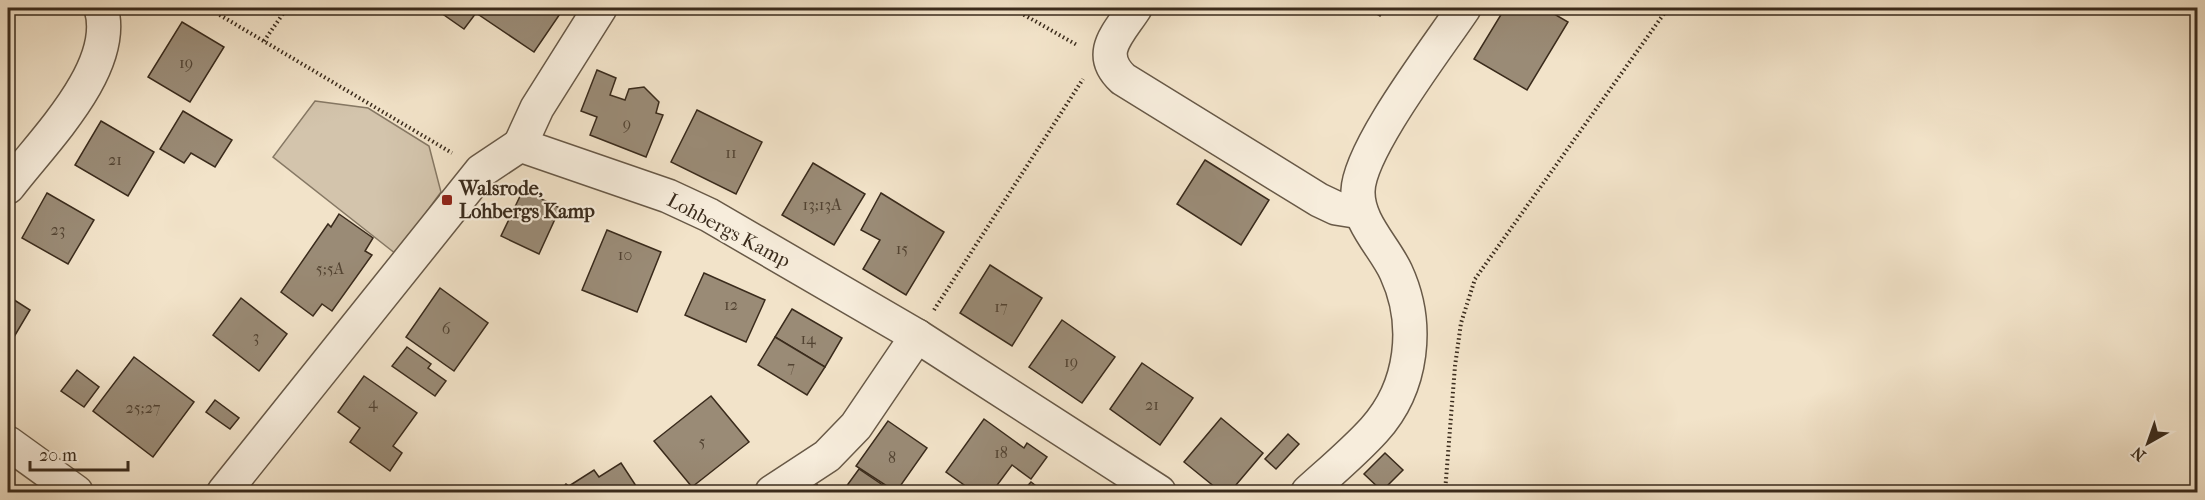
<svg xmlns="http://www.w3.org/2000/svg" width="2205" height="500" viewBox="0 0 2205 500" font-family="'IM FELL French Canon',serif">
<rect width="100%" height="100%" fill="#f2e3c9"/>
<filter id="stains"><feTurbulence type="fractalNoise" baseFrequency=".00333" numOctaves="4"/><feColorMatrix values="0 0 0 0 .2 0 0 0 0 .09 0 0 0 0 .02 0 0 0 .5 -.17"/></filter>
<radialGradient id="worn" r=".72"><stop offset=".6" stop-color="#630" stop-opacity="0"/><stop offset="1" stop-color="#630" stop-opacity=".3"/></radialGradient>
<path fill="#d3c4ac" stroke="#867864" stroke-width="1.5" d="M315 101 368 108 429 146 441 192 396 254 273 157Z"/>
<g fill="#9a8b76" stroke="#3a2b1c" stroke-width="1.5">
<path d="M434 8H564L534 52 476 13 464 29Z"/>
<path d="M1367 8H1385L1380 16Z"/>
<path d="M1505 8H1544L1568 22 1527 90 1474 59Z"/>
<path d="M182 22 224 47 190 102 148 77Z"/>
<path d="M597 70 616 78 610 95 625 100 629 89 644 87 659 102 656 113 663 115 646 157 590 135 597 117 581 111Z"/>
<path d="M697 110 762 142 736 194 671 162Z"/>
<path d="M183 111 232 140 215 167 191 153 184 163 160 149Z"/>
<path d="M101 121 154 152 128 196 75 165Z"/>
<path d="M1205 160 1269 200 1241 245 1177 204Z"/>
<path d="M813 163 865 194 834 245 782 215Z"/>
<path d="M523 190 560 208 539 254 501 236Z"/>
<path d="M47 193 94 220 68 264 22 238Z"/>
<path d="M881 193 944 232 906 295 863 269 880 240 861 230Z"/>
<path d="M339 214 373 238 365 251 372 255 332 311 322 304 313 316 281 292 328 224 331 227Z"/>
<path d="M607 230 661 252 637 312 582 290Z"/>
<path d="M990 265 1042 298 1012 346 960 313Z"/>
<path d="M704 273 765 300 746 342 685 315Z"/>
<path d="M440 288 488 323 454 371 406 337Z"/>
<path d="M8 296 30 310 8 347Z"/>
<path d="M241 298 287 334 259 371 213 335Z"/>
<path d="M792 309 842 338 825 367 775 337Z"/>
<path d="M1062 320 1115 357 1082 403 1029 367Z"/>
<path d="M775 337 825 367 807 395 758 365Z"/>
<path d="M407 347 431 364 428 368 446 381 435 396 392 366Z"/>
<path d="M134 357 194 402 153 457 93 411Z"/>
<path d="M1142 363 1193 398 1160 445 1110 409Z"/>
<path d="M77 370 99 387 84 407 61 391Z"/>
<path d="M364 376 417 413 393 446 402 453 390 471 350 442 360 428 338 412Z"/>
<path d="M711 396 749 442 692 487 654 441Z"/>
<path d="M215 400 239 418 230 429 206 412Z"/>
<path d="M1221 418 1263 453 1230 492H1221L1184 462Z"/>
<path d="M984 419 1024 448 1027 443 1047 457 1031 479 1012 465 992 492H974L946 472Z"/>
<path d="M888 421 927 448 896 492 856 466Z"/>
<path d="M1288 434 1299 444 1276 469 1265 459Z"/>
<path d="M1385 453 1403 470 1382 491 1364 474Z"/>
<path d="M621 463 640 492H559L566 484 569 486 594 470 599 477Z"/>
<path d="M859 469 893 492H845L843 491Z"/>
<path d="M814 480 822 492H795Z"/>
<path d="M1031 482 1044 492H1022Z"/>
</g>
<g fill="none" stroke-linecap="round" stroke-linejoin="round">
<defs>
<g id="minor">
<path d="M1135 8C1119 33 1095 53 1123 79L1319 200 1336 208 1361 212"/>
<path d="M520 145 668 196 709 215 917 336 1159 492"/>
<path d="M520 145 537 108 600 8"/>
<path d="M8 187C42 142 119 68 101 8"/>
<path d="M8 443 76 492"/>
<path d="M224 492 481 171 520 145"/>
<path d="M772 492 827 456 856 426 917 336"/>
<path d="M1308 492C1330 472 1354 452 1374 430 1413 387 1420 324 1396 272 1384 246 1357 222 1358 191 1359 149 1438 47 1464 8"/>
</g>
</defs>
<use href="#minor" stroke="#685947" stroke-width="36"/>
<g stroke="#3a2b1c" stroke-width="4" stroke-dasharray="1.5 3" stroke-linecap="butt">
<path d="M208 8 452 153"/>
<path d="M1012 8 1077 45"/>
<path d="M264 41 287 8"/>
<path d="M934 310 1083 79"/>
<path d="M1445 492 1455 366 1461 323 1475 279 1668 8"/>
</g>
<use href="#minor" stroke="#f7eddc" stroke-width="33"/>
</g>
<rect fill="#8f2418" stroke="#f7eddc" stroke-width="2" x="441" y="194" width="12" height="12" rx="3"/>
<g text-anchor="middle" stroke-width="4.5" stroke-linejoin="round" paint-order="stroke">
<g font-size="16" fill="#524332">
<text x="186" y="68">19</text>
<text x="627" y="129">9</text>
<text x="731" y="158">11</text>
<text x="115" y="165">21</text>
<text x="822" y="210">13;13A</text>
<text x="58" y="235">23</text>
<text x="902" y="254">15</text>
<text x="625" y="260">10</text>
<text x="330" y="274">5;5A</text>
<text x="731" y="310">12</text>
<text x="1001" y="312">17</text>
<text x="446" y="334">6</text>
<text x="256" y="342">3</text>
<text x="808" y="344">14</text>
<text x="1071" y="367">19</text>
<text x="791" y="372">7</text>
<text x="373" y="408">4</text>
<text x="1152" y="410">21</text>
<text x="143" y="413">25;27</text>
<text x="702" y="447">5</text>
<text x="1001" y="458">18</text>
<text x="892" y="463">8</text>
</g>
<g font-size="20" font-weight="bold" fill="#3a2b1c" stroke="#f7eddc" text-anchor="start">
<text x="459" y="195">Walsrode,<tspan x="459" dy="23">Lohbergs Kamp</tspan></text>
</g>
<g font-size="20" fill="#3a2b1c" stroke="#f7eddc">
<text transform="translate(729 230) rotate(28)" y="7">Lohbergs Kamp</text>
</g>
</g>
<rect width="2205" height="500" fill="none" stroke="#f2e3c9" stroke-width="30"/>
<rect x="9" y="9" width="2187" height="482" fill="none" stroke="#3a2b1c" stroke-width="3"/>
<rect x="15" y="15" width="2175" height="470" fill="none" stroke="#3a2b1c" stroke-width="1.5"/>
<g transform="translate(2148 443) rotate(220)" stroke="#f7eddc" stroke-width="4.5" paint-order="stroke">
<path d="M0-4.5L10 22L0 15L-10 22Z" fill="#3a2b1c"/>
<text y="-9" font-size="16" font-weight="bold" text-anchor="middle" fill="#3a2b1c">N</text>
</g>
<path d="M30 461v9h98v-9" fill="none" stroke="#3a2b1c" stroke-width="3"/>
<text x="39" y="461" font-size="18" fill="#3a2b1c" stroke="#f7eddc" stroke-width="4.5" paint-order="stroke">20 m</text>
<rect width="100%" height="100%" filter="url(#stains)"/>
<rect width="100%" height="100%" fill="url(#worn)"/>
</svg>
